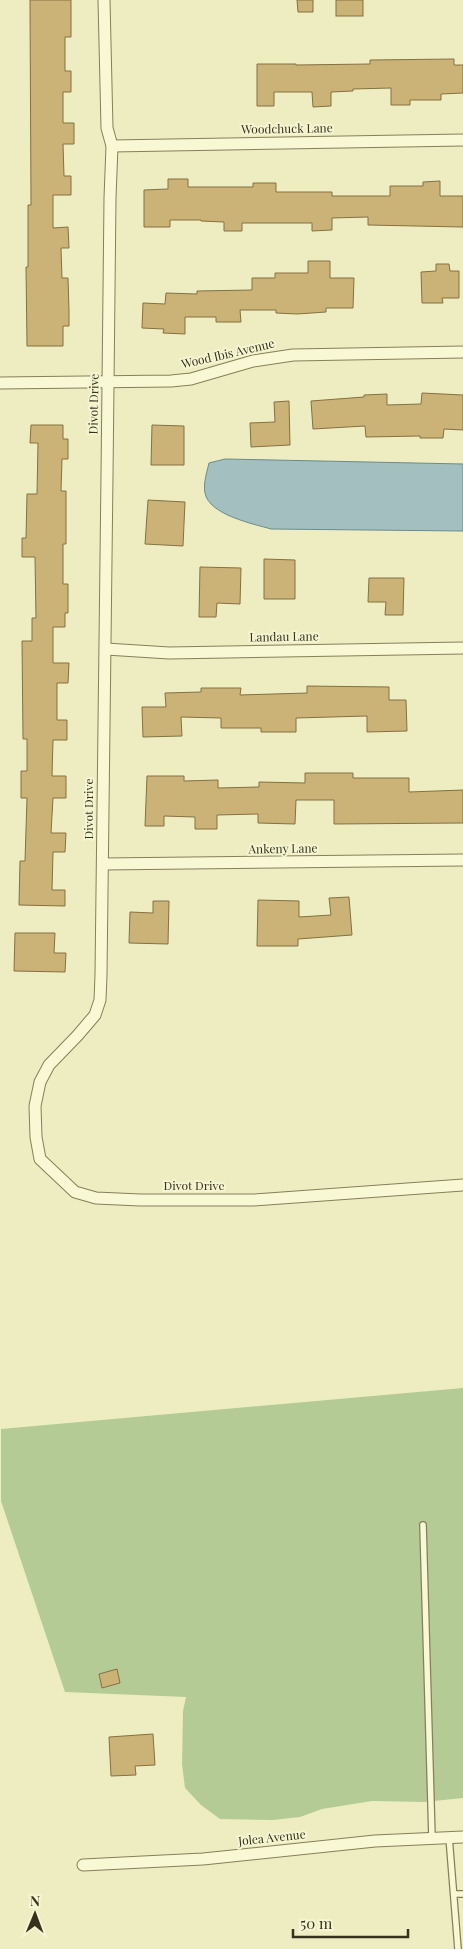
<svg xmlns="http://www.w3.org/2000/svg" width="463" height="1949" viewBox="0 0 463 1949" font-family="'Playfair Display',serif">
<rect width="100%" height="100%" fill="#ededc1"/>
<path fill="#b4cb96" d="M463 1388V1798L424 1802 372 1801 322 1809 300 1817 273 1820 220 1819 201 1805 185 1788 182 1764 183 1711 186 1697 65 1692 1 1501V1429Z"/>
<path fill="#a4bfbf" stroke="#6b8b8d" d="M225 459 463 464V531L271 529C254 524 209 515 205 493 203 483 207 472 209 463Z"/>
<g fill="#cbb378" stroke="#857040">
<path d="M30 0H71V37H65V71H71V92H63V123H74V144H63L64 176H71V195H53V228L68 227 69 248H61L62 278H68L69 311V326H63V346H27L26 267H28V205H31Z"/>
<path d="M297 0H313V12H298Z"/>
<rect x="336" y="0" width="27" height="16"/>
<path d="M454 59V65H463V93L441 94V100H410V105H391V88L353 89V91L331 92V106L313 107 312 92H274V106H257V64H296V65L370 64V60Z"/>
<path d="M168 179H188V187H253V183H276V192H332V196H390V186H423V182L440 181V196H463V227L368 225V217L332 218V230L312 231V223H242V231H224V222L201 221V220H170V227H144V190L168 189Z"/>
<path d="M308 261H330V278H354L353 308H326V312L297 314 276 313V310H240L241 322H216V317H185V334L163 333 164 329 142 328 143 303 165 304 166 293 197 294V291L252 290V278H275V273H308Z"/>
<path d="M436 264H449L450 271H459V298H442L443 303H422L421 272 436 271Z"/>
<path d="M422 393 463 395V430L444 429 443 438H420V436L366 437 365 426 313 429 311 401 364 397V395L387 394V405L421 404Z"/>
<path d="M289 401 290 445 251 447 250 423 275 422 274 402Z"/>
<path d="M31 425H63V439H68V459H62L61 491H66V544H63V584H68V613H65V627H53V663H69L68 683H57V720H67V740H53L52 776H66V798H53L51 833H66L65 852H53L52 890H65V906L19 905 20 861H25L27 798H21V771H27V739H23L22 641H32V618H36L35 557H22V538H26L27 494H37L38 443H30Z"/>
<path d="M152 425 184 426V465H151Z"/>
<path d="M148 500 185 502 183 546 145 544Z"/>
<path d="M264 559 295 560V599H264Z"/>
<path d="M200 567 241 568 240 604 217 603 216 617H199Z"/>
<path d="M369 578H404L403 615H385L386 602H368Z"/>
<path d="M307 686 389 687V700H406L407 731 367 732V716L296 718V732H261V728H221V718L181 717 182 736 143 737 142 707H166L165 693 201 692V688H241L240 695 307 693Z"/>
<path d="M305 773H353V778H409V792L463 790V823L334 824V800H296L295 824 258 823V814L217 815V829H195V817L164 816V826H145L147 776H184V781L218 780V788L259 787V782L305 783Z"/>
<path d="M349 897 352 935 298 939V946H257L258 900 299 901V917L331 915 329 898Z"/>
<path d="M153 901H169L168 944 129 943 130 912 153 913Z"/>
<path d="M15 933H55L54 953H66L65 972 14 971Z"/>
<path d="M117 1669 120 1683 102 1688 99 1674Z"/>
<path d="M153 1734 155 1765 135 1766 136 1775 111 1776 109 1737Z"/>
</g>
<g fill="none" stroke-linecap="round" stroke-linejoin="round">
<defs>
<g id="lane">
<path d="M423 1525 432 1838"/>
<path d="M449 1837 458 1949"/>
<path d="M454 1894H463"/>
</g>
<g id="street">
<path d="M104 0 107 128 112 146 110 198C107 457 105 716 101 975L100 1000 95 1015 78 1035 49 1065 40 1082 35 1106 36 1137 40 1159 75 1192 96 1198 140 1200H253L463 1185"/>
<path d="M112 146 463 140"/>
<path d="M0 383 171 381 191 379 253 361 293 355 463 352"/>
<path d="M106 649 169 653 463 648"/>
<path d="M103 864 463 860"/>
<path d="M83 1865 203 1859 375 1841 463 1837"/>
</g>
</defs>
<use href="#lane" stroke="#867f59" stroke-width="8"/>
<use href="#street" stroke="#867f59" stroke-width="13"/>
<use href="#lane" stroke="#f8f8d4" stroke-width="5.5"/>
<use href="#street" stroke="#f8f8d4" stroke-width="11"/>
</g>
<g text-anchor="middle" stroke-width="4" stroke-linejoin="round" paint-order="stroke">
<g font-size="12" fill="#36311d" stroke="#f4f5d1">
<text transform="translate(287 129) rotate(-1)" y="4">Woodchuck Lane</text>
<text transform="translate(228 354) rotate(-13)" y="4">Wood Ibis Avenue</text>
<text transform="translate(94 404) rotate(-89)" y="4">Divot Drive</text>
<text transform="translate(284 637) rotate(-1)" y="4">Landau Lane</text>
<text transform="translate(89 809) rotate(-90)" y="4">Divot Drive</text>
<text transform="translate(283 849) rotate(-1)" y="4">Ankeny Lane</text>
<text x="194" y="1190">Divot Drive</text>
<text transform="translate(272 1838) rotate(-6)" y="4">Jolea Avenue</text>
</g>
</g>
<g transform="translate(35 1914) rotate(1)" stroke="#f4f5d1" stroke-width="4" paint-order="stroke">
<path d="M0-4L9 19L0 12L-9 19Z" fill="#36311d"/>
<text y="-8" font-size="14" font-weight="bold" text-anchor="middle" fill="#36311d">N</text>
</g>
<path d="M293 1929v8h115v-8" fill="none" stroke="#36311d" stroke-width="2.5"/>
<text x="300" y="1929" font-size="15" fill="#36311d" stroke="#f4f5d1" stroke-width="4" paint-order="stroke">50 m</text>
</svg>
